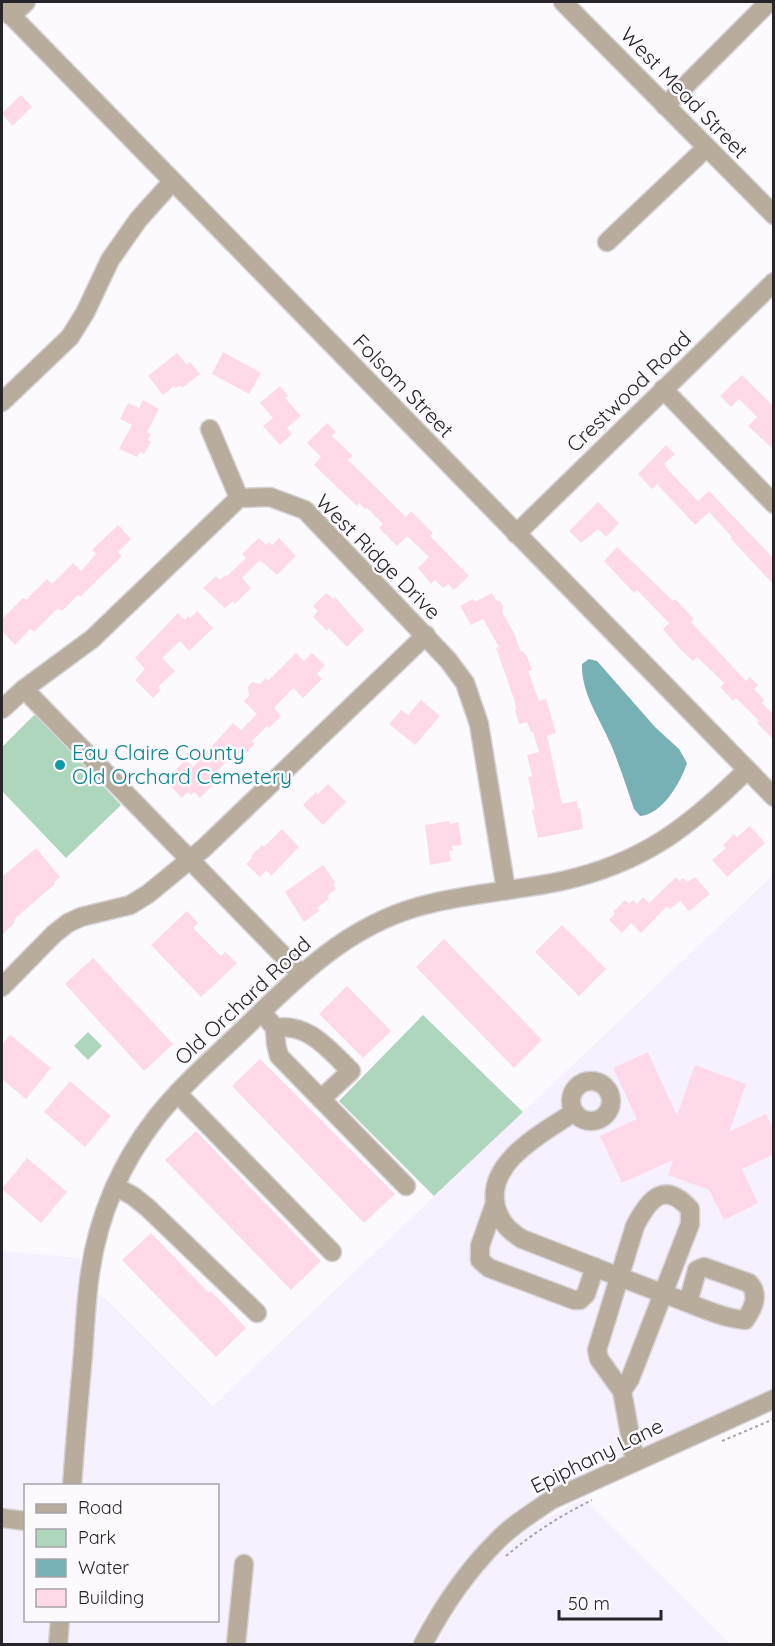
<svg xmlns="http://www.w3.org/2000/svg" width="775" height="1646" viewBox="0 0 775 1646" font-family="Quicksand,sans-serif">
<rect width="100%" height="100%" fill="#fcfafe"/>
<g fill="#f7f0ff" fill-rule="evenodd">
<path d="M773 875V1390L593 1468 521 1507 497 1526 465 1559 423 1619 411 1644H2V1251L80 1258 79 1279 106 1299 213 1406ZM26 1486H218V1620H26Z"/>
<path d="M583 1498 730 1644H435L462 1601 483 1571 507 1547 530 1528Z"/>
</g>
<g fill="#aed6bd">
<path d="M35 714 121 805 66 858 2 791V747Z"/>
<path d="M423 1015 523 1112 434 1196 339 1101Z"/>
<path d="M88 1032 102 1046 88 1060 74 1046Z"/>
</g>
<path fill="#78b1b5" d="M589 659 597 661 655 727 679 749 687 763C681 782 662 815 640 816L634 809C627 788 620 767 612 747 601 720 581 694 582 664Z"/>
<g fill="#ffd9e9">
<path d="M21 95 32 107 12 126 2 113Z"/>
<path d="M223 352 261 373 249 394 212 374Z"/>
<path d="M177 353 187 365 190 362 200 374 182 388 180 385 176 388 174 386 163 395 148 376Z"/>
<path d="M742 375 774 407V450L748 426 757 417 739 399 731 407 720 396Z"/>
<path d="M280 386 288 396 285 398 301 416 287 428 292 434 280 445 263 426 273 418 260 403Z"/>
<path d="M143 400 159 409 147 432 151 434 148 440 151 442 144 454 140 452 137 457 119 449 132 425 120 419 128 403 139 408Z"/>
<path d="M327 423 336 432 332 436 353 456 348 460 406 517 411 511 433 533 430 536 469 576 454 590 448 584 443 588 435 580 431 584 418 568 429 557 407 536 397 546 379 528 383 524 367 508 365 509 359 503 357 506 314 465 321 457 307 443Z"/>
<path d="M666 445 675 454 664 464 670 472 698 501 709 491 774 559V585L730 538 732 537 709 512 695 525 657 484 652 489 638 474Z"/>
<path d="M598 502 619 523 606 537 598 529 581 543 569 531Z"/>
<path d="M118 525 131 539 118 552 122 556 80 597 78 595 62 611 58 608 34 632 30 629 15 645 2 631V619L23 598 26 600 47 579 52 584 73 563 81 571 96 554 92 550Z"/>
<path d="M259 538 266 545 269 542 272 545 279 538 296 556 277 575 260 560 242 578 251 588 235 604 233 601 225 608 203 588 216 576 220 580 225 575 227 576 246 558 242 554Z"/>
<path d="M617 547 673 601 675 599 694 619 691 622 746 681 750 677 758 685 754 689 764 700 762 703 774 715V740L757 723 759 721 736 698 733 701 720 687 724 683 697 657 693 661 679 648 663 629 669 623 637 590 634 593 604 561Z"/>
<path d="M326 593 333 599 335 597 364 630 347 647 329 628 327 631 313 617 318 611 313 606Z"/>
<path d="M492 593 496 600 501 602 503 606 502 612 514 633 521 652 523 651 527 657 532 670 528 671 539 701 546 699 556 733 547 736 562 804 577 801 578 809 580 808 583 829 538 838 532 810 535 809 528 777 532 776 527 755 539 752 533 732H531L527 722 519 724 515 710 516 709 515 702 496 648 499 647 483 619 471 625 460 606 473 599 475 602Z"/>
<path d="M197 611 213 628 189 651 180 641 162 658 175 671 158 687 161 690 153 698 135 680 145 669 135 658 178 613 185 620 188 616 190 618Z"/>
<path d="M296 653 304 661 312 653 325 665 317 674 322 679 303 698 293 688 274 708 281 716 269 728 267 726 252 741 255 744 239 760 233 755 211 777 216 782 200 798 194 792 191 795 188 792 182 798 165 780 186 760 193 767 233 723 241 730 257 714 244 701 249 696 248 687 252 682 260 684 266 678 268 681Z"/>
<path d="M421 700 440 716 415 745 389 724 401 710 408 715Z"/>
<path d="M328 784 346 802 323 825 303 805 316 792 318 794Z"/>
<path d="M449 821 450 824 458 822 462 845 452 846 453 850 449 851 451 861 430 865 425 825Z"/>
<path d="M750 826 765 843 727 877 712 860 726 848 723 845 734 834 737 837Z"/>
<path d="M282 829 299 847 271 876 266 870 260 877 246 864 252 858 251 856 262 845 264 847Z"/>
<path d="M36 848 60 877 54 882 55 884 20 914 14 920 15 922 2 935V877Z"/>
<path d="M323 865 335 882 333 884 336 889 327 896 329 899 317 908 319 911 304 922 285 892Z"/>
<path d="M676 877 679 881 683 878 687 882 695 877 710 894 689 911 680 901 670 909 667 906 641 933 631 923 622 933 609 920 615 914 613 912 625 900 629 904 633 900 637 904 643 897 649 903Z"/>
<path d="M187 911 198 923 193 928 221 956 225 952 237 963 201 997 151 945Z"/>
<path d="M562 925 606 969 579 996 535 952Z"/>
<path d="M444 939 542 1040 514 1068 416 967Z"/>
<path d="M93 958 173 1044 144 1071 65 984Z"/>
<path d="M347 986 391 1031 363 1058 319 1014Z"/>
<path d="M10 1035 51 1068 26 1099 2 1079V1045Z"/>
<path d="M648 1052 677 1116 695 1065 746 1084 729 1132 766 1114 774 1131V1154L742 1169 758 1203 724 1220 709 1190 668 1175 673 1160 622 1183 600 1136 637 1119 613 1068Z"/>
<path d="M260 1059 395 1194 364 1223 232 1086Z"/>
<path d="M70 1081 111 1116 85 1147 44 1112Z"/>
<path d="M196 1131 321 1261 291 1290 165 1160Z"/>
<path d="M27 1158 67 1192 41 1223 2 1189Z"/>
<path d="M151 1233 209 1293 211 1291 246 1328 216 1357 122 1260Z"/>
</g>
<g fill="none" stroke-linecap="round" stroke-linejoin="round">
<defs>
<g id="minor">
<path d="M563 2 774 215"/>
<path d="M2 6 774 797"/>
<path d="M11 16 26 2"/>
<path d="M665 106 769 2"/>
<path d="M607 242 706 148"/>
<path d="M663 389 774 504"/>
<path d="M2 402 70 337 85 313 110 260 138 220 172 182"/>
<path d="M210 429 239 498"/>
<path d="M516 534 774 282"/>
<path d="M24 689 300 973"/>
<path d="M2 709 24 689 92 639 239 498 270 497 305 510 448 660 465 683 479 724 506 890"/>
<path d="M2 987 54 934 68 923 81 917 130 905 148 894 204 848 426 635"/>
<path d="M262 1012 275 1028 276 1044 279 1056 406 1186"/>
<path d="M275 1028C308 1022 329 1050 351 1071L321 1099"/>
<circle cx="591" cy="1101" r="20"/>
<path d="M178 1094 332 1252"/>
<path d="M574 1112C543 1133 485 1162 496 1207 500 1222 509 1231 522 1239 574 1259 626 1280 678 1299 699 1307 722 1318 745 1320 753 1309 760 1294 749 1283L704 1267 697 1270 688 1303"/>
<path d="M115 1186 133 1196 148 1208 257 1313"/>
<path d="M495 1203 480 1246V1260L489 1268 574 1300H580L586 1294 595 1267"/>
<path d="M622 1391 599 1359 597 1350 635 1226C649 1199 664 1180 690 1209V1224L630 1379 622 1391 635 1462"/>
<path d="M72 1486C75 1442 79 1398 83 1354 85 1327 86 1300 90 1273 98 1217 121 1163 156 1118 185 1081 223 1050 256 1017 308 966 359 919 433 903 475 893 520 890 562 881 643 863 689 827 747 770"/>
<path d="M2 1518 26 1521"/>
<path d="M58 1644 60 1620"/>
<path d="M236 1644 244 1564"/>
<path d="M423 1644C442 1608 467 1571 496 1542 512 1525 532 1513 551 1500L774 1399"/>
</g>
</defs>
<use href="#minor" stroke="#d6d3d8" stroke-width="21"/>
<g stroke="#a5a3a8" stroke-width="2" stroke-dasharray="3 3" stroke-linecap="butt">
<path d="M722 1441 774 1419"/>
<path d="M506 1556C533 1533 560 1516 592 1500"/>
</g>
<use href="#minor" stroke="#b8ad9c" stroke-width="18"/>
</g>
<circle fill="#0f9aa8" stroke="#fcfafe" stroke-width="2" cx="60" cy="765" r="6"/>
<g text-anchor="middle" stroke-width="5" stroke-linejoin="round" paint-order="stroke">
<g font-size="21" fill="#27242a" stroke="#fcfafe">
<text transform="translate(684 93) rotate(46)" y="7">West Mead Street</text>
<text transform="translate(403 386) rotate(46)" y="7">Folsom Street</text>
<text transform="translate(629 392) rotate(-44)" y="7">Crestwood Road</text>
<text transform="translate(378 557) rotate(45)" y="7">West Ridge Drive</text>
<text transform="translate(243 1001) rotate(-43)" y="7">Old Orchard Road</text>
<text transform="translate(597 1456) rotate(-26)" y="7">Epiphany Lane</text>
</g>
<g font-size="21" fill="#0d838f" stroke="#fcfafe" text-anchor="start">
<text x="72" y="760">Eau Claire County<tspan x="72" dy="24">Old Orchard Cemetery</tspan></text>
</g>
</g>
<rect width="775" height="1646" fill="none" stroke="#27242a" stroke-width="6"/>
<rect x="24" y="1484" width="195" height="138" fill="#fcfafe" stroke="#a7a4a9" stroke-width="1.5"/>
<rect x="36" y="1504" width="30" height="9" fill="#b8ad9c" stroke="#a7a4a9" stroke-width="1.5"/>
<text x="78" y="1514" font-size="18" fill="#27242a">Road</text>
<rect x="36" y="1529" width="30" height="18" fill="#aed6bd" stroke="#a7a4a9" stroke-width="1.5"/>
<text x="78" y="1544" font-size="18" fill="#27242a">Park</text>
<rect x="36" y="1559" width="30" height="18" fill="#78b1b5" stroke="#a7a4a9" stroke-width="1.5"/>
<text x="78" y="1574" font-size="18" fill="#27242a">Water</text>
<rect x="36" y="1589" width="30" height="18" fill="#ffd9e9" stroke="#a7a4a9" stroke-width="1.5"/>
<text x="78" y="1604" font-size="18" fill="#27242a">Building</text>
<path d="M559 1610v9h102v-9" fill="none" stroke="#27242a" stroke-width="3"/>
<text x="568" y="1610" font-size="18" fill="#27242a" stroke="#fcfafe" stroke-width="4.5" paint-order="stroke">50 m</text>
</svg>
